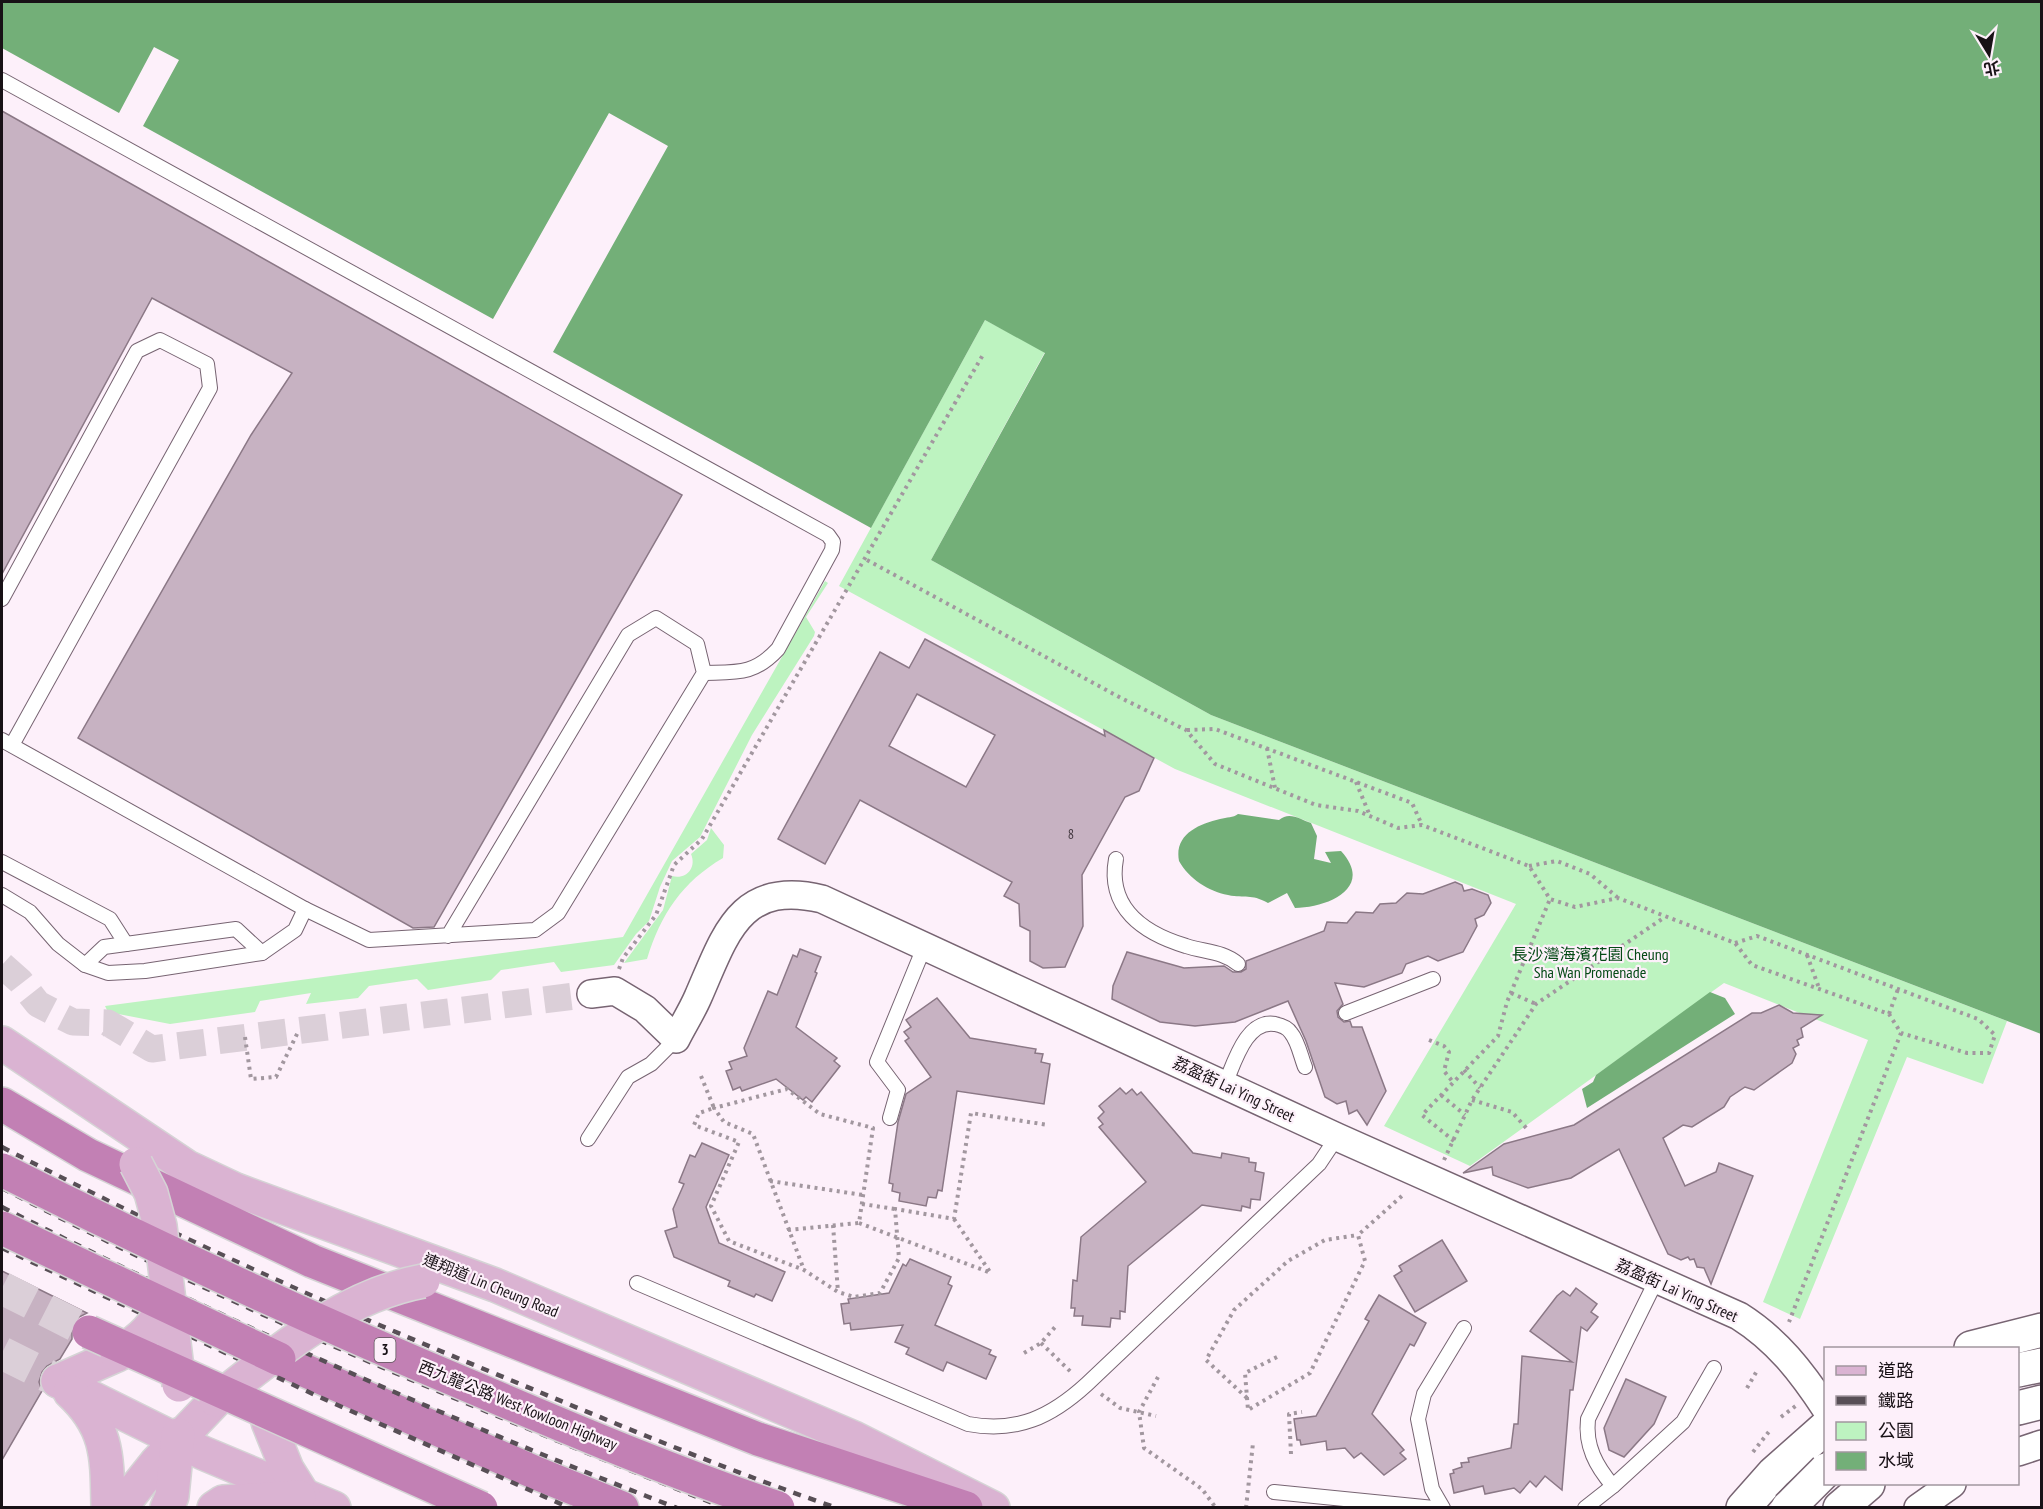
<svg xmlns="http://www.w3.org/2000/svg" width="2043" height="1509" viewBox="0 0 2043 1509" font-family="'PT Sans Narrow','Noto Sans TC',sans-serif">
<rect width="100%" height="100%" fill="#fdf0fa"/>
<g fill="#bdf3c0">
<path d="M985 320 1045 352 931 560 1211 715 2007 1021 1983 1084 1907 1057 1800 1319 1763 1302 1868 1040 1724 983 1470 1166 1384 1126 1516 904 1175 769 839 586Z"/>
<path d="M825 581 828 583 806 617 815 632 814 636 752 735 700 837 672 861 660 887 649 921 636 934 614 965 561 972 554 962 501 970 491 980 428 990 417 979 369 986 358 998 306 1004 311 993 260 1001 255 1012 170 1024 108 1012 105 1006 623 937Z"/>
<path d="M711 828 724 845 723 858C682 882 661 914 647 959L624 963 663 910 672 876C686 880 697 868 691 854L707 840Z"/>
</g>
<g fill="#73af78">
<path d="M2 2H2041V1034L1211 715 931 560 1045 353 985 320 871 528 553 352 668 146 609 113 493 319 143 126 179 60 154 47 119 113 2 48Z"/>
<path d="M1238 814 1279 820C1289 811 1300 819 1311 823L1317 836 1314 859 1331 863 1325 852 1341 851C1375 888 1327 908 1295 908L1287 893 1268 903C1250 893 1246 899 1228 895 1208 891 1189 879 1179 861 1174 835 1198 824 1220 819 1227 817 1233 818 1238 814Z"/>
<path d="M1710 992 1725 998 1735 1014 1587 1108 1582 1089 1593 1082 1596 1075Z"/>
</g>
<g fill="#c7b2c2" stroke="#8b7886" stroke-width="1.5" fill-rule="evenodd">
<path d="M2 111 682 495 434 927 413 928 78 738 251 435 292 373 152 298 2 574Z"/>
<path d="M925 639 1105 736 1104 730 1154 758 1139 791 1125 797 1082 875 1083 926 1065 967 1043 968 1030 961V931L1020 926 1019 904 1004 896 1012 882 860 800 825 864 778 839 880 652 909 668ZM917 694 995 735 966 787 889 746Z"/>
<path d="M1455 882 1462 885 1464 891 1472 889 1488 895 1491 903 1484 915 1475 919 1477 926 1463 952 1438 961 1428 956 1406 964 1402 973 1364 987 1335 983 1343 1004 1337 1011 1338 1017 1344 1022 1350 1021 1352 1027H1362L1386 1091 1367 1125 1357 1110 1349 1114 1346 1101 1337 1104 1325 1097 1306 1041 1288 1001 1235 1022 1195 1026 1160 1022 1112 999 1113 986 1127 952 1184 968 1224 966 1233 972H1241L1246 969V961L1324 931 1327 922 1347 923 1356 912 1373 913 1380 904 1396 903 1407 893 1423 894Z"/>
<path d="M800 949 821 957 815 972 817 973 796 1027 837 1058 834 1061 840 1066 812 1102 806 1097 803 1100 776 1079 742 1091 740 1087 733 1090 726 1071 732 1069 729 1062 747 1056 744 1048 768 991 777 995 793 955 797 957Z"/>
<path d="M937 998 970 1038 1036 1049 1035 1053 1043 1054 1041 1062 1050 1064 1044 1104 957 1091 942 1191 938 1190 936 1198 928 1197 926 1206 899 1201 900 1193 892 1191 893 1184 889 1183 898 1122 906 1094 931 1077 905 1041 909 1038 904 1032 911 1027 906 1020Z"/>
<path d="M1779 1005 1793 1013 1822 1015 1801 1028 1803 1037 1797 1040 1799 1045 1793 1048 1796 1054 1792 1063 1754 1090 1745 1087 1730 1097 1724 1107 1692 1127 1683 1125 1663 1138 1685 1186 1716 1172 1719 1163 1753 1176 1711 1284 1704 1268 1697 1267 1694 1259 1690 1260 1688 1257 1681 1260 1668 1254 1619 1149 1571 1178 1528 1188 1493 1175 1492 1167 1463 1173 1504 1144 1574 1125 1752 1013H1761Z"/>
<path d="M1120 1088 1126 1094 1132 1089 1137 1095 1141 1092 1193 1153 1221 1158 1222 1153 1249 1158V1162L1256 1163 1255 1171 1264 1173 1260 1200 1251 1199 1250 1208 1242 1206 1241 1211 1202 1205 1128 1266 1125 1312 1120 1311V1319L1111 1318 1110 1327 1082 1325 1083 1316H1074L1075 1308H1071L1073 1280 1077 1281 1081 1237 1146 1182 1099 1127 1103 1124 1098 1118 1104 1112 1099 1106Z"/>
<path d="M702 1143 729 1155 706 1207 719 1243 785 1272 772 1301 756 1294 754 1297 728 1286 730 1281 674 1257 665 1231 677 1227 673 1209 684 1184 679 1182 690 1155 695 1157Z"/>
<path d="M1442 1240 1467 1281 1415 1312 1394 1276 1402 1271 1399 1266Z"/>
<path d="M910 1259 951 1277 948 1284 952 1286 935 1325 991 1350 989 1354 996 1357 986 1379 947 1362 943 1371 906 1354 909 1348 895 1342 903 1325 851 1330 850 1323 844 1324 841 1304 849 1303 848 1299 889 1293 903 1264 906 1266Z"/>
<path d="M2 1271 87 1313 79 1317 72 1324V1339L60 1359 47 1366 42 1372 39 1382 42 1391 2 1460Z"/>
<path d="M1576 1288 1597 1304 1591 1312 1598 1317 1587 1331 1581 1327 1573 1390H1570L1562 1490 1545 1476 1536 1487 1530 1481 1520 1493 1514 1488 1485 1494 1483 1486 1454 1493 1450 1474 1454 1473 1453 1470 1462 1467 1461 1463 1469 1462 1468 1458 1511 1448 1514 1424H1518L1522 1356 1572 1362 1530 1331 1557 1296 1563 1291 1570 1296Z"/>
<path d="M1379 1295 1426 1323 1414 1346 1410 1344 1372 1414 1404 1450 1400 1453 1406 1459 1384 1475 1361 1453 1354 1458 1345 1448 1327 1450 1326 1441 1301 1445 1300 1440H1297L1294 1419 1316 1416 1369 1321 1365 1319Z"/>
<path d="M1626 1379 1666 1397 1654 1424 1624 1457 1609 1450 1604 1428Z"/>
</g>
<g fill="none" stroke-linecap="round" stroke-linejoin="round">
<path stroke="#dbcfd8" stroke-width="27" stroke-dasharray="27 14" stroke-linecap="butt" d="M2 965 20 981 38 1004 73 1022 108 1023 152 1049 591 994"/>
<path stroke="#dbcfd8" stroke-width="33" stroke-dasharray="33 16" stroke-linecap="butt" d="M2 1353 58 1381"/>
<path stroke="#dbcfd8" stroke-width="33" stroke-dasharray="33 16" stroke-linecap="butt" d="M2 1288 89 1332"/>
<defs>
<g id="lane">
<path d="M2 80 828 535 833 542 832 550 778 649C754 675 737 672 704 673"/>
<path d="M2 599 137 351 160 340 207 364 210 388 12 745"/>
<path d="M2 740 305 909 369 940 535 930 558 913 704 673 697 644 656 618 628 635 448 936"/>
<path d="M1116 859C1107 908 1143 933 1186 946 1204 952 1223 951 1238 964"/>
<path d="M2 862 110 919 126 944"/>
<path d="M2 895 30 912 58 944 85 965 108 973 145 971 262 953 295 930 305 909"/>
<path d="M85 965 104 947 236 929 262 953"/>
<path d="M1346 1013 1433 979"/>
<path d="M1225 1084C1234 1064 1246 1019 1275 1024 1280 1025 1288 1028 1291 1033 1298 1041 1301 1057 1305 1067"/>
<path d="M890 1118 898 1090 877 1062 925 945"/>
<path d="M588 1139 628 1077 651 1064 676 1039"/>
<path d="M637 1283 968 1424C1017 1433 1051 1417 1087 1384L1319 1164 1337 1137"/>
<path d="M1613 1486C1596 1466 1585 1446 1588 1419L1656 1281"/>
<path d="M1274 1492 1434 1508"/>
<path d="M1443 1508 1432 1489 1418 1419 1424 1394 1464 1328"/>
<path d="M1585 1508 1613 1486 1683 1422 1714 1368"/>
</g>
<g id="street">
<path d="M591 994 615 991 645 1009 676 1039C683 1025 692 1011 698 997 725 936 739 879 822 899L1337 1137 1739 1316C1777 1340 1801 1371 1826 1409"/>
<path d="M2018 1452 2042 1444"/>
<path d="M1918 1508 1952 1484"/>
</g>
<g id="secondary">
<path d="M1971 1348 2042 1330"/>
<path d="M2018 1370 2042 1365"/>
<path d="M2018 1408 2042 1402"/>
<path d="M1743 1508 1774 1473 1826 1427"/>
<path d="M1840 1508 1868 1484"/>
</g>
<g id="primary">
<path d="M2 1043 187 1167 236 1190 495 1285 854 1438 993 1508"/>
<path d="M58 1381 203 1453 334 1508"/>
<path d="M58 1381 117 1355"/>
<path d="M70 1392C109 1428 107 1458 108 1508"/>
<path d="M268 1422 287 1469 304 1496"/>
<path d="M120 1508 156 1463 216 1400"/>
<path d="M167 1508 172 1496 178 1435"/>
<path d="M214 1508 223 1502 299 1497"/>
</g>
<g id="highway">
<path d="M2 1104 88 1155 312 1261 758 1439 966 1508"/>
<path d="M279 1359 536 1473 622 1508"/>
</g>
</defs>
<use href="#lane" stroke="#776472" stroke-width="16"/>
<use href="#street" stroke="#776472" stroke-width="30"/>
<use href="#secondary" stroke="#776472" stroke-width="36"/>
<use href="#primary" stroke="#d5d4d5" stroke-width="36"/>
<use href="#highway" stroke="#d5d4d5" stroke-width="36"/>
<g stroke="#a2979f" stroke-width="4" stroke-dasharray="3 4.5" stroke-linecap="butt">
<path d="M867 560 1121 698 1186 730 1215 764 1316 805 1358 811 1398 828 1422 825 1529 866 1550 899 1575 907 1618 898 1735 943 1752 965 1889 1014 1901 1033 1789 1322"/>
<path d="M1187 730 1215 729 1412 803 1422 825"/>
<path d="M1267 748 1275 788"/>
<path d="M1356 782 1370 816"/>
<path d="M1529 866 1557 861 1590 874 1617 897"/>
<path d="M1735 943 1757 936 1978 1019 1995 1035 1989 1053H1967L1901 1033"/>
<path d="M1807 955 1819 988"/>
<path d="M619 969 623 958 656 915 674 865 702 839 984 353"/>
<path d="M1511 993 1536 1004"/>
<path d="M1889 1014 1898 989"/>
<path d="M245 1037 251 1079 276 1077 299 1030"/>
<path d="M1429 1040 1444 1046 1449 1052 1444 1071 1453 1082"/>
<path d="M1464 1070 1480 1088"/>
<path d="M701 1076 714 1108 699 1113 694 1125 739 1142 711 1206 729 1241 804 1270 838 1292 854 1297 880 1293 899 1258 895 1209 954 1219 971 1113 1048 1125"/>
<path d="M1441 1095 1465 1115"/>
<path d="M1472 1100 1512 1112 1528 1130"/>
<path d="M1454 1141 1422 1115 1498 1036 1507 1002 1550 899"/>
<path d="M1444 1160 1472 1100 1536 1004 1665 917"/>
<path d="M770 1181 863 1195"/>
<path d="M862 1204 895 1209"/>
<path d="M954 1219 990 1272"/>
<path d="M859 1223 991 1273"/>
<path d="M833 1225 838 1292"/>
<path d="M788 1230 859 1223 873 1128 820 1114 787 1089 714 1108 724 1122 753 1134 804 1270"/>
<path d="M1041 1343 1073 1374"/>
<path d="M1024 1353 1041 1343 1056 1326"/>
<path d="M1277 1357 1245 1373 1248 1410 1310 1373 1365 1261 1358 1235 1404 1194"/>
<path d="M1158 1377 1139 1412 1144 1448 1202 1489 1216 1508"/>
<path d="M1747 1388 1758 1369"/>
<path d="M1101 1394 1120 1408 1156 1416"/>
<path d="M1247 1398 1206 1360 1234 1310 1288 1261 1325 1240 1358 1235"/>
<path d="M1781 1417 1797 1405"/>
<path d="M1753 1452 1771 1429"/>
<path d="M1291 1454 1289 1414 1302 1412"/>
<path d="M1246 1508 1253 1443"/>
</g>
<use href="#lane" stroke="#fff" stroke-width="14"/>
<use href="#street" stroke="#fff" stroke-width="27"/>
<use href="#secondary" stroke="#fff" stroke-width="33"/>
<use href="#primary" stroke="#dab3d2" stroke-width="33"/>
<use href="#highway" stroke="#c280b4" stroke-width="33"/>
<g stroke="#584f56" stroke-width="4.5" stroke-dasharray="8 8" stroke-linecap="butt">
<path d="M2 1147C163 1231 328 1305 496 1374 609 1421 721 1468 837 1508"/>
<path d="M2 1188C236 1310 480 1411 725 1508"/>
<path d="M2 1207C221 1319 447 1419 677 1508"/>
<path d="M2 1248 315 1395 570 1508"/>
</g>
<defs>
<path id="secondary-bridge" d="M1788 1508 1826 1470"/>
<g id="primary-bridge">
<path d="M136 1164 151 1193 160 1226 179 1385"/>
<path d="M117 1355C142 1338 155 1327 167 1299"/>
<path d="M216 1400C279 1351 343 1296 423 1281"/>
</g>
<g id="highway-bridge">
<path d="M2 1170C158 1249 317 1322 479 1390 577 1432 677 1474 778 1508"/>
<path d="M2 1228 279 1359"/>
<path d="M89 1332 481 1508"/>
</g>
</defs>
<use href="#secondary-bridge" stroke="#776472" stroke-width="36" stroke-linecap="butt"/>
<use href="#primary-bridge" stroke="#d5d4d5" stroke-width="36" stroke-linecap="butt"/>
<use href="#highway-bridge" stroke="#d5d4d5" stroke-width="36" stroke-linecap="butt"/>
<use href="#secondary-bridge" stroke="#fff" stroke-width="33"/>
<use href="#primary-bridge" stroke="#dab3d2" stroke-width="33"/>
<use href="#highway-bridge" stroke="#c280b4" stroke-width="33"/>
</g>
<g text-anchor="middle" stroke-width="4.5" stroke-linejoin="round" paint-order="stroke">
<g font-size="14" fill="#443941">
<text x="1071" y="839">8</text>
</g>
<rect fill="#fdf0fa" stroke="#5d545a" stroke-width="1.5" x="374.5" y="1338" width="21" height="24" rx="4.5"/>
<g font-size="15" font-weight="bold" fill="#181116">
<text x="385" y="1355">3</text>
</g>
<g font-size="16" fill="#054a16" stroke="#fdf0fa">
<text x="1590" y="960">長沙灣海濱花園 Cheung<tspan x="1590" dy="18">Sha Wan Promenade</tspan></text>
</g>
<g font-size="16" fill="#181116" stroke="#fdf0fa">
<text transform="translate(1234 1089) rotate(25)" y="6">荔盈街 Lai Ying Street</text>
<text transform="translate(491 1285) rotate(22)" y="6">連翔道 Lin Cheung Road</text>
<text transform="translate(1677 1290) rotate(24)" y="6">荔盈街 Lai Ying Street</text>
<text transform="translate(518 1405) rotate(22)" y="6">西九龍公路 West Kowloon Highway</text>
</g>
</g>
<rect width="2043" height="1509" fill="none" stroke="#181116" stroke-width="6"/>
<rect x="1824" y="1347" width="195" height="138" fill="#fdf0fa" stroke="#a1979f" stroke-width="1.5"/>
<rect x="1836" y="1366" width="30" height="9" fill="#dab3d2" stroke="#a1979f" stroke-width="1.5"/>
<text x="1878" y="1377" font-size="18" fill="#181116">道路</text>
<rect x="1836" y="1396" width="30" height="9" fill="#584f56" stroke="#a1979f" stroke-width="1.5"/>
<text x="1878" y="1407" font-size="18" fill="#181116">鐵路</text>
<rect x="1836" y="1422" width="30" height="18" fill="#bdf3c0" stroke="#a1979f" stroke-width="1.5"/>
<text x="1878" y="1437" font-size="18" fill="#181116">公園</text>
<rect x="1836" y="1452" width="30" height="18" fill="#73af78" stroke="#a1979f" stroke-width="1.5"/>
<text x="1878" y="1467" font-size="18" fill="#181116">水域</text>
<g transform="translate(1989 54) rotate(169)" stroke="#fdf0fa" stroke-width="4.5" paint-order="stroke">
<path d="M0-4.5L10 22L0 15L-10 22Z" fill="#181116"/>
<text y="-9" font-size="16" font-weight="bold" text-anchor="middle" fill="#181116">北</text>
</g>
</svg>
